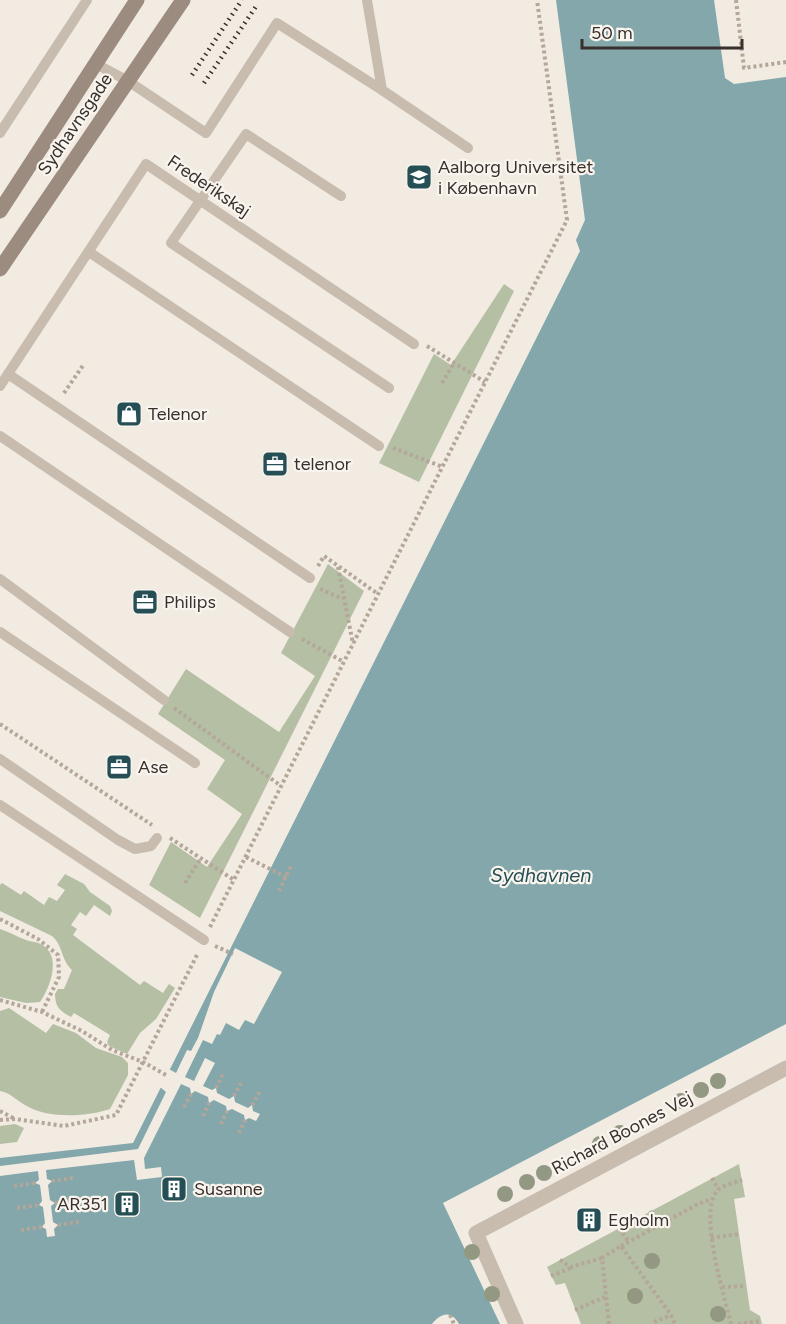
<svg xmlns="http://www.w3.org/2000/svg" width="786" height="1324" viewBox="0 0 786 1324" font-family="Figtree,sans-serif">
<rect width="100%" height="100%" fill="#f1ebe2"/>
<g fill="#b4bfa3">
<path d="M504 284 514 291 419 482 379 463 434 354 451 365Z"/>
<path d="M328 564 364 591 200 918 149 885 171 842 207 867 242 814 207 789 225 760 158 714 186 669 279 732 315 676 281 653Z"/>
<path d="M65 874 84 884 90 892 110 906 112 911 110 916 94 905 86 916 80 912 71 925 77 929 73 935 140 985 144 981 163 993 169 984 175 988 156 1019 140 1033 127 1054 109 1046 107 1042 110 1035 74 1013 71 1017C60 1011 55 1007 55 994L58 989H64L72 970C61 960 63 945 52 936L0 911V885L2 883 21 895 24 891 44 905 49 897 57 901 65 890 57 885Z"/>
<path d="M0 929C9 932 18 937 26 940 32 942 39 942 44 946 61 958 50 988 40 1002L26 1003 0 997Z"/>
<path d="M9 1008 46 1033 53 1024 76 1033 96 1048 122 1057 128 1063V1075L110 1109C87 1117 47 1119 25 1105 16 1100 11 1093 0 1091V1011Z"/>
<path d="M15 1124 24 1128 17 1142 0 1144V1126Z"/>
<path d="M739 1164 745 1197 734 1199 750 1310 760 1316 762 1324H581L565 1283 556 1285 547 1267Z"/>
</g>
<path fill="#83a7ab" d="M556 0H714L725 78 734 84 786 77V1024L443 1203 500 1324H459C451 1310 441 1313 432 1324H0V1158L133 1143 580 251 576 240 585 220Z"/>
<path fill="#f1ebe2" d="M235 948 282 972 254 1024 245 1020 239 1030 226 1023 220 1035 217 1034 212 1044 203 1040 185 1077 194 1081 205 1058 215 1063 203 1086 212 1090 216 1088 217 1093 229 1099 234 1096 235 1102 248 1108 252 1105 253 1111 260 1114 256 1121 249 1118 245 1120 244 1115 232 1109 227 1111 226 1106 214 1100 209 1103 208 1097 195 1091 191 1094 190 1088 181 1084 144 1158 145 1169 161 1167 162 1177 137 1180 134 1160 46 1170 47 1179 52 1181 48 1185 50 1200 55 1203 51 1206 53 1222 58 1225 54 1229 55 1236 47 1237 46 1229 42 1227 45 1223 43 1207 39 1205 42 1201 40 1185 35 1183 39 1180 38 1171 0 1176V1166L138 1149 166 1092 160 1087 169 1069 176 1073 187 1050 191 1051 198 1038 214 992Z"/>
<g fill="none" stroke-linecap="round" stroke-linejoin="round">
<g stroke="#b4a699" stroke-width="4" stroke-dasharray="3 3" stroke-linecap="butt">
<path d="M736 0 744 68 786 62"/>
<path d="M427 346 485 382"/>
<path d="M442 383 454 363"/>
<path d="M64 393 84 364"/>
<path d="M393 448 443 467"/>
<path d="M318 566 324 556 378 594"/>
<path d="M338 567 353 644"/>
<path d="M320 589 343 599"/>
<path d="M302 639 344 662"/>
<path d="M174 708 281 786"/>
<path d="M0 724 152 825"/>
<path d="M170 838 234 880"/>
<path d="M246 857 286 877"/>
<path d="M185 883 201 858"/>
<path d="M279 891 292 864"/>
<path d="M0 919 38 939 58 955 59 977 42 1012"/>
<path d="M210 927 567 220 537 0"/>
<path d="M215 946 233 954"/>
<path d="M0 1000 42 1012 82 1031 112 1050 143 1062 166 1075"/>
<path d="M216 1088 223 1074"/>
<path d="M234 1096 241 1083"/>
<path d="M252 1105 260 1091"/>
<path d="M184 1107 191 1094"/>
<path d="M0 1111 15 1119"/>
<path d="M203 1116 209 1103"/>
<path d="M0 1120 15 1119 64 1126 116 1115 198 953"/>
<path d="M221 1124 227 1111"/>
<path d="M239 1133 245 1120"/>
<path d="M712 1178 718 1189"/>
<path d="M52 1181 73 1178"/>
<path d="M14 1186 35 1183"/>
<path d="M55 1203 76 1200"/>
<path d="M17 1208 39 1205"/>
<path d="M650 1211 658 1226"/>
<path d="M58 1225 79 1222"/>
<path d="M619 1228 629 1242"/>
<path d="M21 1230 42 1227"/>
<path d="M711 1238 739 1234"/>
<path d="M621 1246 698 1204 712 1199"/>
<path d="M560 1260 571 1267 602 1258"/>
<path d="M551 1276 571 1268"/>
<path d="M722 1287 746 1286"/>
<path d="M575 1310 605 1297"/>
<path d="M450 1315 454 1324"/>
<path d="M654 1322 671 1315"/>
<path d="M609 1324 602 1258 621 1246 671 1315 675 1324"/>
<path d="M731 1324C725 1298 698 1213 717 1191 722 1185 734 1183 742 1180"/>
<path d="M738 1324 761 1321"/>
</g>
<g stroke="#c8bcae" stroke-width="10">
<path d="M367 0 382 90 468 148"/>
<path d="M96 64 128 81 206 133 277 23 382 90"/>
<path d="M0 133 87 0"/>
<path d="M341 196 246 134 171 243 389 388"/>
<path d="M89 252 379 446"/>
<path d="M8 374 310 578"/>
<path d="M0 386 146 164 414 344"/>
<path d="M0 436 290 632"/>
<path d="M0 579 164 700"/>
<path d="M0 632 195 763"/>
<path d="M0 759 118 840 135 849 151 846 157 838"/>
<path d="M0 805 204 940"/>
</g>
<path stroke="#c8bcae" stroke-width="15" d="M516 1324 476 1233 786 1068"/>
<g stroke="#9c8c80" stroke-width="15">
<path d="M0 211 137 0"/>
<path d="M0 269 183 0"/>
</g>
<g stroke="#38302c" stroke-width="4.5" stroke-dasharray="1.5 4.5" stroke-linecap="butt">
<path d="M192 75 242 0"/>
<path d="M204 83 257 5"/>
</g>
</g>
<g fill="#929881">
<circle cx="718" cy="1081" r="8"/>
<circle cx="701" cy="1090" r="8"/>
<circle cx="681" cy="1101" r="8"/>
<circle cx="620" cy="1133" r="8"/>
<circle cx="600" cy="1144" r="8"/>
<circle cx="544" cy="1173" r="8"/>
<circle cx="527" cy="1182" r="8"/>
<circle cx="505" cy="1194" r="8"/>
<circle cx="472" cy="1252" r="8"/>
<circle cx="652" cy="1261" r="8"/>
<circle cx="492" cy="1294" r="8"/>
<circle cx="635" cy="1296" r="8"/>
<circle cx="718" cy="1314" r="8"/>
</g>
<defs>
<symbol id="university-square" viewBox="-11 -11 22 22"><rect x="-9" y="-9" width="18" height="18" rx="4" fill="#254f55" stroke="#f9f5ee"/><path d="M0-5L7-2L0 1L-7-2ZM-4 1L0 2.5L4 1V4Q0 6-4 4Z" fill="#fff"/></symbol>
<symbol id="shop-square" viewBox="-11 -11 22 22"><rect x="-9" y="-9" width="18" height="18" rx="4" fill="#254f55" stroke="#f9f5ee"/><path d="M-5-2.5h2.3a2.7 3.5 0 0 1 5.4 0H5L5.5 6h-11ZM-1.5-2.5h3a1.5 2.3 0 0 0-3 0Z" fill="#fff"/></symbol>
<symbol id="office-square" viewBox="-11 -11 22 22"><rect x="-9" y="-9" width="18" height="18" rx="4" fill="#254f55" stroke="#f9f5ee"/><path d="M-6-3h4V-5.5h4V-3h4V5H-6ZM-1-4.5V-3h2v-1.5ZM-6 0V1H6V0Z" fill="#fff"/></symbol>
<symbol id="building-square" viewBox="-11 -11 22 22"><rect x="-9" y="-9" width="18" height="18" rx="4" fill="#254f55" stroke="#f9f5ee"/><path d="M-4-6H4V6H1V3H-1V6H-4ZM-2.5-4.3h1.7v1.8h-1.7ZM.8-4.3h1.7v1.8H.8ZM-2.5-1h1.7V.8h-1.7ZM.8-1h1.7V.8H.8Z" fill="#fff"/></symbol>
</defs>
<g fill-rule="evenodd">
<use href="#university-square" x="404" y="162" width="30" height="30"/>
<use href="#shop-square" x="114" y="399" width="30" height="30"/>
<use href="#office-square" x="260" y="449" width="30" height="30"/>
<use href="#office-square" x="130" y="587" width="30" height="30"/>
<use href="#office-square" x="104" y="752" width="30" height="30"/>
<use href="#building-square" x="159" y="1174" width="30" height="30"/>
<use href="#building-square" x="112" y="1189" width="30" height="30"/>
<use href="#building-square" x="574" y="1205" width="30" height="30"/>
</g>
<g text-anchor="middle" stroke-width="4.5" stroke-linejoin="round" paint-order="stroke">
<g font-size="18" fill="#38302c" stroke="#f9f5ee">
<text transform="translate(75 124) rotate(-56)" y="6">Sydhavnsgade</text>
<text transform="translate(209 186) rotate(34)" y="6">Frederikskaj</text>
<text transform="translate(622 1133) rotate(-28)" y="6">Richard Boones Vej</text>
</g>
<g font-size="18" fill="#38302c" stroke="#f9f5ee" text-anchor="start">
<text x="438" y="173">Aalborg Universitet<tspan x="438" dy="21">i København</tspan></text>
<text x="148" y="420">Telenor</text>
<text x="294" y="470">telenor</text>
<text x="164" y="608">Philips</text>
<text x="138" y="773">Ase</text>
<text x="194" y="1195">Susanne</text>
<text x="108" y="1210" text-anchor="end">AR351</text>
<text x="608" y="1226">Egholm</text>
</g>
<g font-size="20" font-style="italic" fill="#254f55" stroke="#f9f5ee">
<text x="541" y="882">Sydhavnen</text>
</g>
</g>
<path d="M582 39v9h160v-9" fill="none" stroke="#38302c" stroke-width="3"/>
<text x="591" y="39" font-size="18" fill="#38302c" stroke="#f9f5ee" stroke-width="4.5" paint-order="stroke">50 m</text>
</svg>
